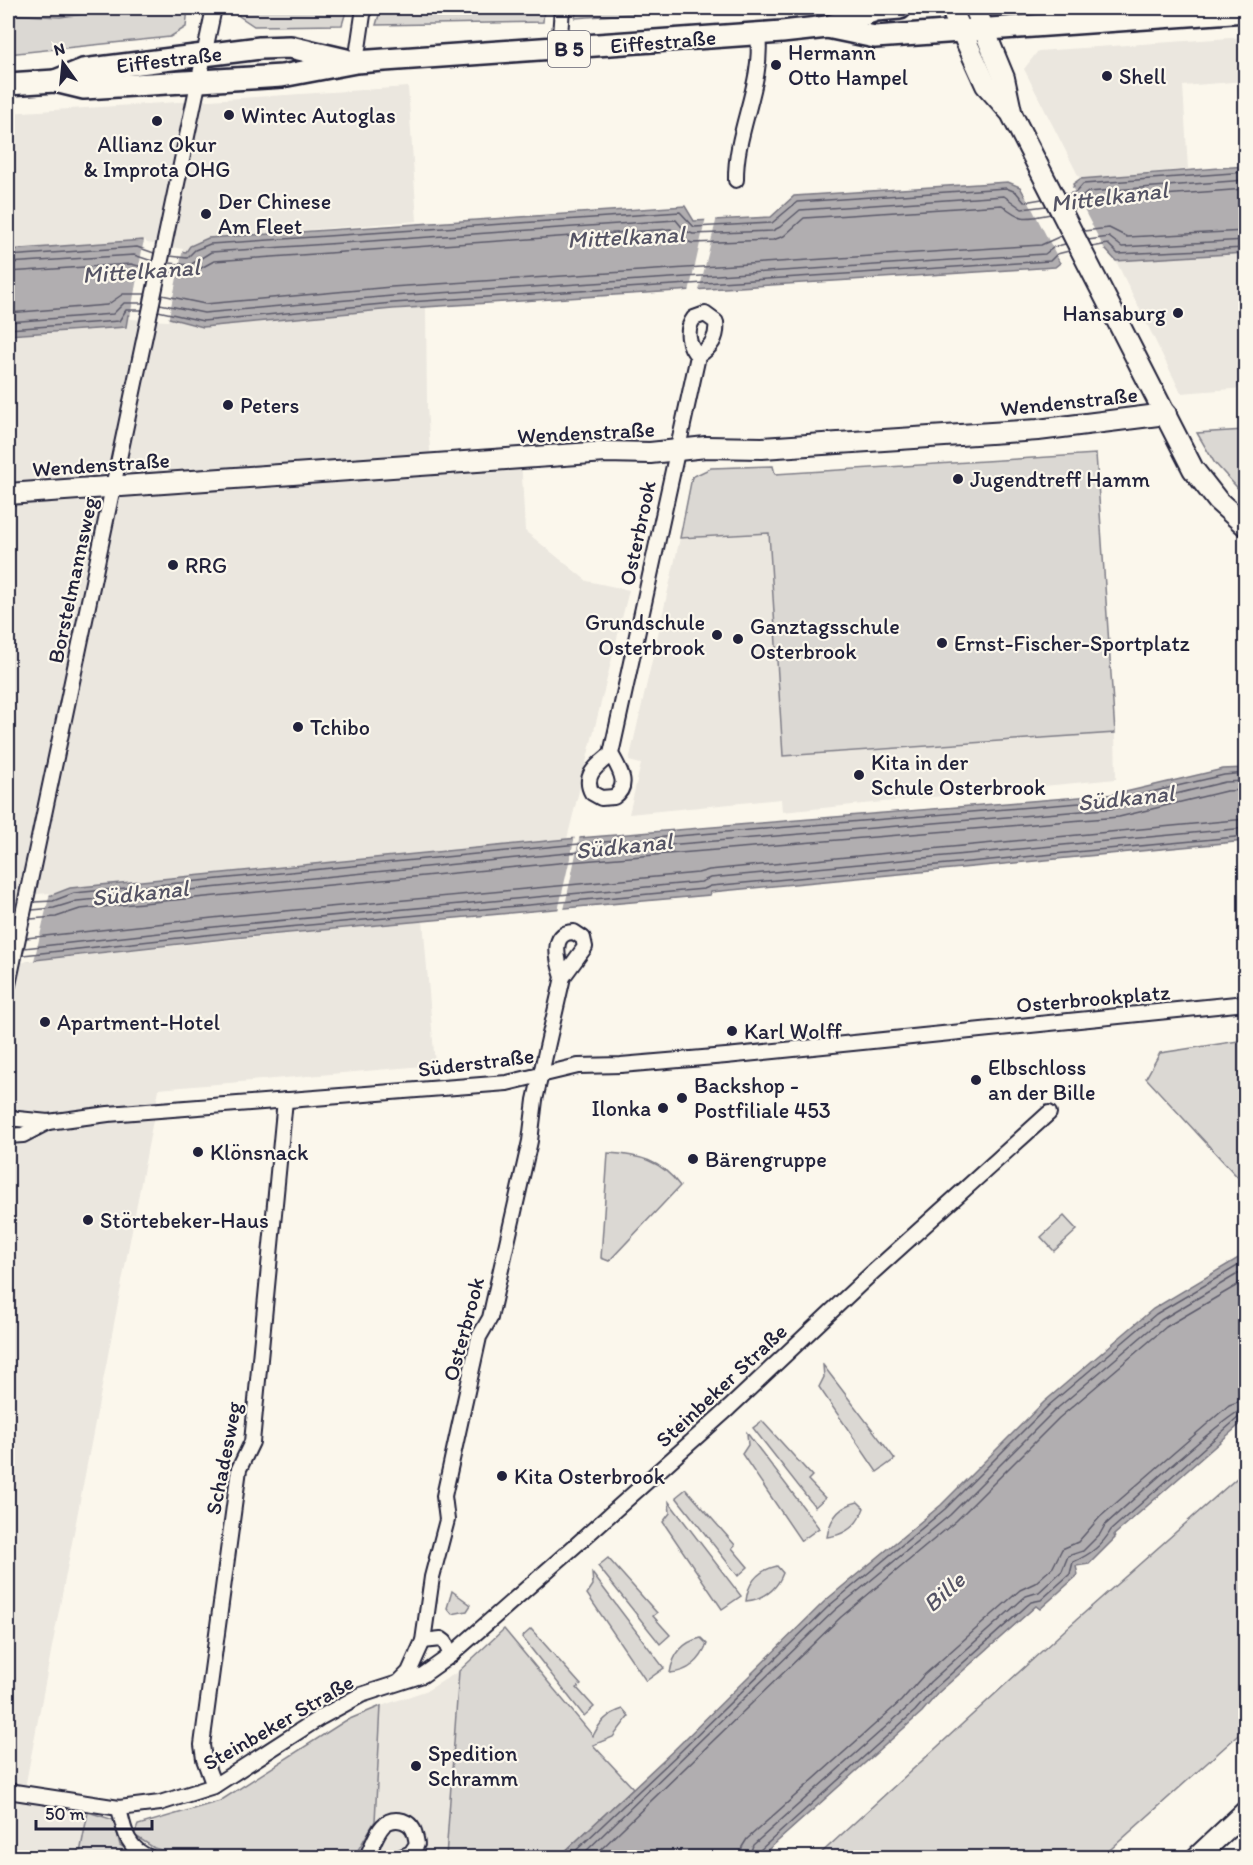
<svg xmlns="http://www.w3.org/2000/svg" width="1253" height="1865" viewBox="0 0 1253 1865" font-family="Itim,sans-serif">
<rect width="100%" height="100%" fill="#fbf7ec"/>
<filter id="ink" filterUnits="userSpaceOnUse"><feTurbulence type="fractalNoise" baseFrequency=".0167" numOctaves="2"/><feDisplacementMap in="SourceGraphic" scale="12" xChannelSelector="R" yChannelSelector="G"/><feConvolveMatrix kernelMatrix="1 2 1 2 8 2 1 2 1" color-interpolation-filters="sRGB"/></filter>
<g filter="url(#ink)">
<g fill="#ebe7df">
<path d="M1245 37V81L1183 86 1188 169 1080 179 1024 69 1038 51Z"/>
<path d="M408 87 417 221 208 238 190 246 186 252 145 246 143 240 8 249V113Z"/>
<path d="M1245 253V388L1181 393 1116 261Z"/>
<path d="M426 307 427 407 431 464 521 457 525 531 587 581 629 590 567 839 70 888 52 895 8 898V335L125 327 128 315 169 318 203 327Z"/>
<path d="M769 533 783 755 1115 733 1116 779 782 812 781 799 629 814 641 764 629 761 680 538Z"/>
<path d="M423 920 435 1065 159 1089 24 1793 90 1803 79 1857H8V963Z"/>
<path d="M459 1671 446 1857 354 1858 375 1821 381 1706 428 1690Z"/>
</g>
<g fill="#dbd8d3" stroke="#7e7d87" stroke-width="1.5">
<path d="M131 8H188L186 27 170 37 8 54V14L60 17Z"/>
<path d="M237 8H347L342 25 254 26 239 16Z"/>
<path d="M381 8H544L543 22 376 25Z"/>
<path d="M577 8H713L575 18Z"/>
<path d="M1245 430H1246L1245 496 1214 462 1197 433Z"/>
<path d="M1096 454 1115 733 783 756 769 533 680 538 692 477 711 468 773 466 775 474Z"/>
<path d="M1245 1040H1246L1245 1185 1146 1078 1160 1053Z"/>
<path d="M608 1153C639 1155 661 1160 680 1186L609 1261 601 1258Z"/>
<path d="M1064 1216 1077 1230 1054 1251 1041 1237Z"/>
<path d="M823 1365 895 1459 877 1472 819 1387 824 1377Z"/>
<path d="M762 1421 812 1476 808 1480 825 1498 815 1507 753 1428Z"/>
<path d="M747 1433 819 1528 801 1541 742 1454 748 1445Z"/>
<path d="M1245 1471V1729L1102 1857H817L1066 1629Z"/>
<path d="M686 1489 735 1545 732 1548 748 1567 738 1576 676 1497Z"/>
<path d="M669 1502 741 1596 722 1609 663 1522 670 1513Z"/>
<path d="M858 1502 864 1508C858 1525 845 1535 827 1537 830 1518 839 1506 858 1502Z"/>
<path d="M608 1558 657 1613 653 1616 670 1635 660 1644 598 1566Z"/>
<path d="M777 1566 783 1573C777 1589 764 1599 746 1601 748 1582 759 1570 777 1566Z"/>
<path d="M592 1573 664 1668 646 1681 587 1594 593 1585Z"/>
<path d="M452 1591 471 1605 467 1611 452 1614 447 1608Z"/>
<path d="M504 1629 593 1736C600 1722 607 1714 623 1709L629 1716 613 1737 593 1745 633 1788 559 1857H446L459 1671Z"/>
<path d="M531 1629 581 1685 577 1688 594 1707 584 1716 522 1637Z"/>
<path d="M701 1638 707 1644C701 1661 688 1672 670 1673 673 1654 682 1642 701 1638Z"/>
<path d="M381 1706 375 1821 354 1857H184L154 1848 134 1835 138 1825 220 1801 345 1721Z"/>
<path d="M88 1812 114 1820 120 1845 139 1857 79 1858Z"/>
</g>
<g fill="#b1aeb0" stroke="#787681" stroke-width="1.5">
<path d="M1245 166V253L1116 261 1106 250 1058 259 1060 263 1055 267 393 309 203 327 169 318 128 315 126 327 8 335V250L143 240 145 246 186 252 190 246 208 238 685 206 694 221 771 217 794 196 1008 182 1020 187 1025 196 1074 187 1073 184 1080 179Z"/>
<path d="M1245 768V841L711 892 710 895 233 938 8 963V898L52 895 70 888 567 839 1117 794 1223 769Z"/>
<path d="M1245 1254V1420L1114 1535 1115 1538 1089 1564 1076 1566 1078 1575 1040 1609 1036 1606 938 1693 922 1712 760 1857H559L675 1749 826 1600 941 1505 1044 1402 1153 1309Z"/>
</g>
<g fill="#fbf7ec">
<path d="M1071 185 1106 252 1060 262 1024 193Z"/>
<path d="M706 217H717L699 291 689 292Z"/>
<path d="M144 239 147 243 183 249 168 321 130 319 129 323Z"/>
<path d="M580 835 564 910 558 911 575 836Z"/>
<path d="M50 893 34 961 8 964 9 896Z"/>
</g>
<g fill="none" stroke-linecap="round" stroke-linejoin="round">
<g stroke="#5b5a6a" stroke-width="1.5">
<path d="M1065 195 1076 192 1083 184 1246 172"/>
<path d="M1069 202 1079 199 1088 192 1246 180"/>
<path d="M1073 210 1093 200 1246 189"/>
<path d="M1084 231 1109 228 1127 237 1246 231"/>
<path d="M1088 240 1109 237 1122 247 1246 240"/>
<path d="M1092 247 1108 244 1118 254 1246 248"/>
<path d="M8 256 137 247 154 253"/>
<path d="M170 256 187 258 195 250 210 244 680 212 694 227 772 223 797 202 1006 188 1016 192 1024 202 1042 199"/>
<path d="M8 263 134 255 152 261"/>
<path d="M169 263 190 265 211 252 676 220 685 231 693 234 772 231 780 227 800 210 1004 196 1022 209 1046 206"/>
<path d="M8 272 131 264 150 269"/>
<path d="M167 272 190 274 214 261 671 229 681 239 692 243 773 240 784 236 804 218 1002 205C1022 221 1025 219 1050 214"/>
<path d="M162 295 205 304 391 287 1041 245 1061 236"/>
<path d="M160 304 204 313 392 296 1045 254 1054 247 1065 244"/>
<path d="M158 311 203 321 393 303 1050 261 1057 254 1069 251"/>
<path d="M8 313 107 305 123 294H145"/>
<path d="M8 322 113 314 124 303H143"/>
<path d="M8 329 119 321 126 310H142"/>
<path d="M34 902 53 901 74 893 568 845 1117 800 1224 775 1246 773"/>
<path d="M32 910 54 908 77 901 568 853 1118 808 1225 782 1246 781"/>
<path d="M30 919 56 917 80 909 569 862 1119 817 1226 791 1246 790"/>
<path d="M26 938 231 916 698 873 709 870 1246 819"/>
<path d="M24 948 232 925 701 882 710 878 1246 828"/>
<path d="M23 955 233 932 704 889 711 886 1246 836"/>
<path d="M568 1858 679 1753 830 1605 945 1509 1048 1406 1156 1314 1246 1261"/>
<path d="M579 1858 835 1610 950 1515 1053 1412 1161 1320 1246 1269"/>
<path d="M592 1858 841 1617 956 1521 1059 1418 1166 1327 1246 1280"/>
<path d="M740 1858 742 1847 747 1839 901 1701 923 1676 1020 1590 1035 1583 1053 1567 1062 1549 1078 1542 1100 1517 1229 1405 1246 1399"/>
<path d="M749 1858 753 1845 908 1707 930 1682 1026 1596 1039 1592 1062 1571 1068 1556 1083 1551 1100 1534 1105 1525C1124 1508 1231 1409 1246 1408"/>
<path d="M756 1858 759 1851 915 1711 935 1688 1031 1602 1041 1600 1070 1574 1073 1562C1090 1555 1102 1546 1111 1530L1239 1417 1246 1416"/>
</g>
<defs>
<g id="street">
<path d="M559 50 562 8"/>
<path d="M356 62 364 8"/>
<path d="M736 180C735 130 764 84 758 34"/>
<path d="M611 754C619 769 631 785 614 797L601 798 592 793C582 775 598 765 611 754L698 356C711 347 718 338 716 322L705 314 694 318C685 330 688 346 698 356"/>
<path d="M8 985 214 8"/>
<path d="M8 1118 48 1122 108 1114 507 1083 578 1066 621 1065 726 1056 1246 1003"/>
<path d="M8 1136 23 1135 48 1122"/>
<path d="M423 1641 441 1639 445 1642 451 1655"/>
<path d="M399 1682 409 1672 423 1641 432 1577 447 1520 444 1496 479 1337 490 1318 530 1141 535 1100 563 977 585 947 583 938 574 932C549 932 558 962 563 977"/>
<path d="M214 1786 204 1759 202 1745 239 1469 252 1442 285 1100"/>
<path d="M8 1791 119 1808 160 1803 214 1786 321 1717 361 1695 423 1675 451 1655 576 1545 729 1408 872 1273 1049 1113"/>
<path d="M119 1808C124 1831 127 1849 151 1858"/>
<path d="M366 1858C375 1843 379 1814 403 1821 414 1825 415 1833 417 1844L411 1853 399 1858"/>
</g>
<g id="secondary">
<path d="M951 8 986 85 1011 113 1193 469 1218 501 1246 526"/>
<path d="M975 8 1004 78 1011 111"/>
<path d="M8 494 606 452 650 453 706 447 762 448 1038 430 1166 414"/>
<path d="M1196 1858 1246 1811"/>
</g>
<g id="primary">
<path d="M827 27 875 37 1246 11"/>
<path d="M55 81 83 70 260 48 290 47 346 60"/>
<path d="M8 84 55 81 84 88 282 76 356 62 782 32 827 27 876 10 900 8"/>
</g>
</defs>
<use href="#street" stroke="#22223b" stroke-width="18"/>
<use href="#secondary" stroke="#22223b" stroke-width="24"/>
<use href="#primary" stroke="#22223b" stroke-width="26"/>
<use href="#street" stroke="#fbf7ec" stroke-width="14"/>
<use href="#secondary" stroke="#fbf7ec" stroke-width="20"/>
<use href="#primary" stroke="#fbf7ec" stroke-width="21"/>
</g>
</g>
<g fill="#22223b" stroke="#fbf7ec" stroke-width="2">
<circle cx="776" cy="65" r="6"/>
<circle cx="1107" cy="76" r="6"/>
<circle cx="229" cy="115" r="6"/>
<circle cx="157" cy="121" r="6"/>
<circle cx="206" cy="214" r="6"/>
<circle cx="1178" cy="313" r="6"/>
<circle cx="228" cy="405" r="6"/>
<circle cx="958" cy="479" r="6"/>
<circle cx="173" cy="565" r="6"/>
<circle cx="717" cy="635" r="6"/>
<circle cx="738" cy="639" r="6"/>
<circle cx="942" cy="643" r="6"/>
<circle cx="298" cy="727" r="6"/>
<circle cx="859" cy="775" r="6"/>
<circle cx="45" cy="1022" r="6"/>
<circle cx="732" cy="1031" r="6"/>
<circle cx="976" cy="1080" r="6"/>
<circle cx="682" cy="1098" r="6"/>
<circle cx="663" cy="1108" r="6"/>
<circle cx="198" cy="1152" r="6"/>
<circle cx="693" cy="1159" r="6"/>
<circle cx="88" cy="1220" r="6"/>
<circle cx="502" cy="1476" r="6"/>
<circle cx="416" cy="1766" r="6"/>
</g>
<g text-anchor="middle" stroke-width="4.5" stroke-linejoin="round" paint-order="stroke">
<rect fill="#fbf7ec" stroke="#636270" stroke-width="1.5" x="548" y="31" width="42" height="36" rx="4.5"/>
<g font-size="21" font-weight="bold" fill="#22223b">
<text x="569" y="56">B 5</text>
</g>
<g font-size="22" fill="#22223b" stroke="#fbf7ec">
<text transform="translate(663 41) rotate(-5)" y="8">Eiffestraße</text>
<text transform="translate(169 59) rotate(-7)" y="8">Eiffestraße</text>
<text transform="translate(1069 401) rotate(-6)" y="8">Wendenstraße</text>
<text transform="translate(586 432) rotate(-3)" y="8">Wendenstraße</text>
<text transform="translate(101 464) rotate(-4)" y="8">Wendenstraße</text>
<text transform="translate(637 533) rotate(-78)" y="8">Osterbrook</text>
<text transform="translate(72 580) rotate(-78)" y="8">Borstelmannsweg</text>
<text transform="translate(1093 998) rotate(-5)" y="8">Osterbrookplatz</text>
<text transform="translate(476 1062) rotate(-7)" y="8">Süderstraße</text>
<text transform="translate(463 1329) rotate(-75)" y="8">Osterbrook</text>
<text transform="translate(721 1385) rotate(-43)" y="8">Steinbeker Straße</text>
<text transform="translate(223 1458) rotate(-79)" y="8">Schadesweg</text>
<text transform="translate(278 1722) rotate(-30)" y="8">Steinbeker Straße</text>
</g>
<g font-size="22" fill="#22223b" stroke="#fbf7ec" text-anchor="start">
<text x="788" y="60">Hermann<tspan x="788" dy="25">Otto Hampel</tspan></text>
<text x="1119" y="84">Shell</text>
<text x="241" y="123">Wintec Autoglas</text>
<text x="157" y="152" text-anchor="middle">Allianz Okur<tspan x="157" dy="25">&amp; Improta OHG</tspan></text>
<text x="218" y="209">Der Chinese<tspan x="218" dy="25">Am Fleet</tspan></text>
<text x="1166" y="321" text-anchor="end">Hansaburg</text>
<text x="240" y="413">Peters</text>
<text x="970" y="487">Jugendtreff Hamm</text>
<text x="185" y="573">RRG</text>
<text x="705" y="630" text-anchor="end">Grundschule<tspan x="705" dy="25">Osterbrook</tspan></text>
<text x="750" y="634">Ganztagsschule<tspan x="750" dy="25">Osterbrook</tspan></text>
<text x="954" y="651">Ernst-Fischer-Sportplatz</text>
<text x="310" y="735">Tchibo</text>
<text x="871" y="770">Kita in der<tspan x="871" dy="25">Schule Osterbrook</tspan></text>
<text x="57" y="1030">Apartment-Hotel</text>
<text x="744" y="1039">Karl Wolff</text>
<text x="988" y="1075">Elbschloss<tspan x="988" dy="25">an der Bille</tspan></text>
<text x="694" y="1093">Backshop -<tspan x="694" dy="25">Postfiliale 453</tspan></text>
<text x="651" y="1116" text-anchor="end">Ilonka</text>
<text x="210" y="1160">Klönsnack</text>
<text x="705" y="1167">Bärengruppe</text>
<text x="100" y="1228">Störtebeker-Haus</text>
<text x="514" y="1484">Kita Osterbrook</text>
<text x="428" y="1761">Spedition<tspan x="428" dy="25">Schramm</tspan></text>
</g>
<g font-size="24" font-style="italic" fill="#545364" stroke="#fbf7ec">
<text transform="translate(1109 197) rotate(-7)" y="8">Mittelkanal</text>
<text transform="translate(626 237) rotate(-3)" y="8">Mittelkanal</text>
<text transform="translate(141 271) rotate(-4)" y="8">Mittelkanal</text>
<text transform="translate(1126 798) rotate(-6)" y="8">Südkanal</text>
<text transform="translate(624 846) rotate(-6)" y="8">Südkanal</text>
<text transform="translate(140 893) rotate(-6)" y="8">Südkanal</text>
<text transform="translate(944 1592) rotate(-42)" y="8">Bille</text>
</g>
</g>
<rect width="1253" height="1865" fill="none" stroke="#fbf7ec" stroke-width="30"/>
<rect x="15" y="15" width="1223" height="1835" fill="none" stroke="#22223b" stroke-width="2" filter="url(#ink)"/>
<g transform="translate(63 63) rotate(345)" stroke="#fbf7ec" stroke-width="4.5" paint-order="stroke">
<path d="M0-4.5L10 22L0 15L-10 22Z" fill="#22223b"/>
<text y="-9" font-size="16" font-weight="bold" text-anchor="middle" fill="#22223b">N</text>
</g>
<path d="M36 1820v9h116v-9" fill="none" stroke="#22223b" stroke-width="3"/>
<text x="45" y="1820" font-size="18" fill="#22223b" stroke="#fbf7ec" stroke-width="4.5" paint-order="stroke">50 m</text>
</svg>
